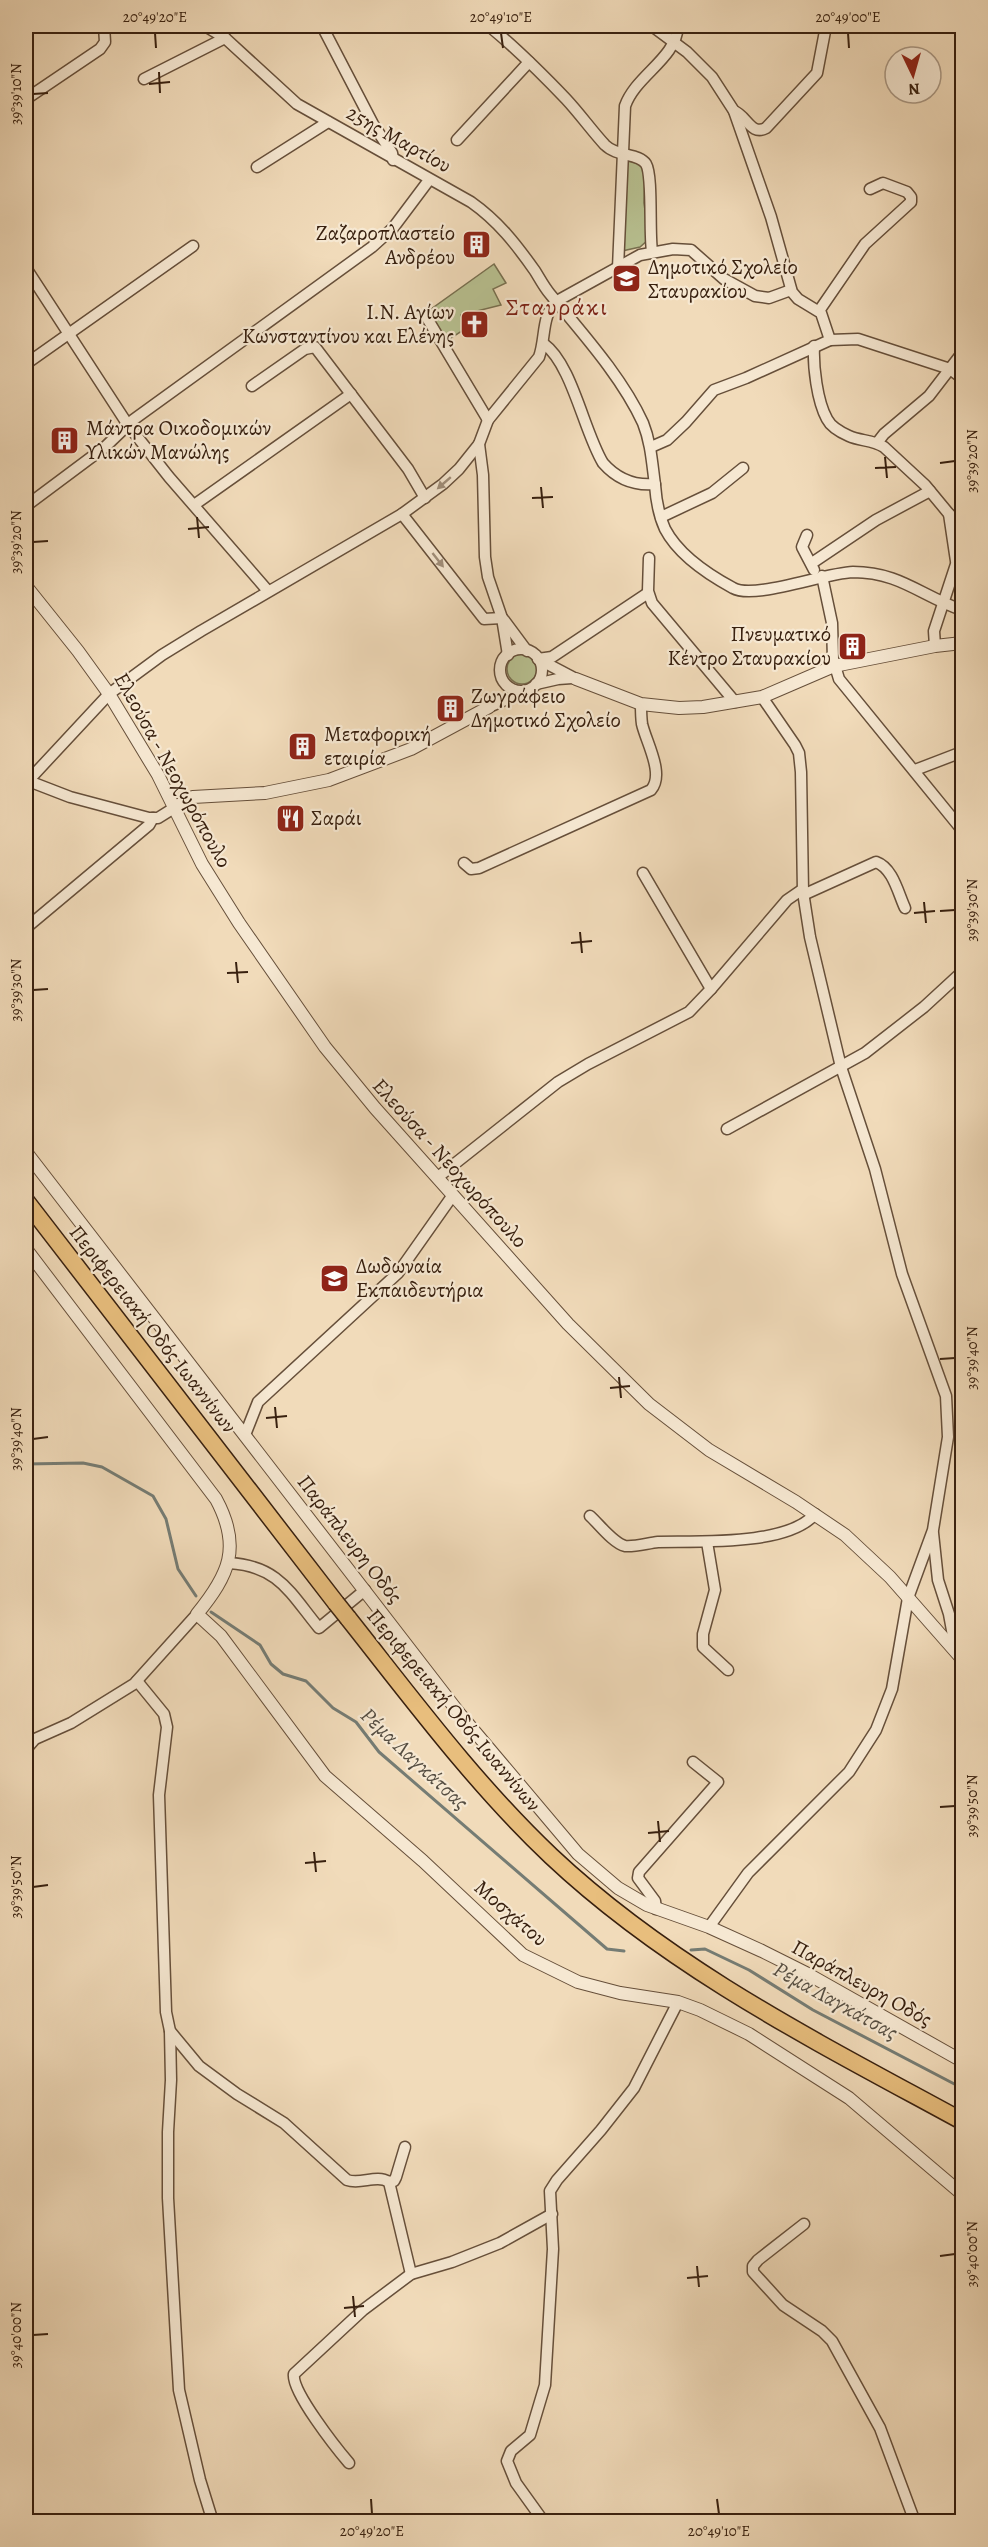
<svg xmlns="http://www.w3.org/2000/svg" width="988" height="2547" viewBox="0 0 988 2547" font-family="Alegreya,serif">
<rect width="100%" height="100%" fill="#f1dbba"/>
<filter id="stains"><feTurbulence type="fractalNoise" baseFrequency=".00333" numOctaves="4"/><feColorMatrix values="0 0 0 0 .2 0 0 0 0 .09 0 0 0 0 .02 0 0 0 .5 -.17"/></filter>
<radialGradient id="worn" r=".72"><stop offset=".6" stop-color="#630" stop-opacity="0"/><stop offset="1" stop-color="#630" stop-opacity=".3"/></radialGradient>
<g fill="#b8c191" stroke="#787050" stroke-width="1.5">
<path d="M625 160 641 164 645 172 644 203 649 239 640 247 622 251Z"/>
<path d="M494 264 506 283 493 289 501 305 461 315 465 329 445 342 427 312Z"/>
<circle cx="522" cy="669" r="15"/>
</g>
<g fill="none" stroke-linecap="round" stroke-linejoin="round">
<g stroke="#757c74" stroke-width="3">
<path d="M26 1464 83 1463 102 1467 153 1496 166 1519 178 1569 196 1596"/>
<path d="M211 1612 260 1645 271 1664 283 1674 306 1681 333 1708 356 1722 379 1752 607 1949 624 1951"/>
<path d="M691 1950 705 1949 749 1970 813 2010 962 2088"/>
</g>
<defs>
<g id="minor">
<path d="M205 26 225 38 297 104 471 202C498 221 516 244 535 271 540 279 544 287 550 294 582 333 622 377 643 423 651 443 652 463 655 485 656 499 659 516 665 529 678 554 709 575 733 588 754 600 824 573 853 572 900 572 921 596 962 610"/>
<path d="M322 26 373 124 392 153 393 160"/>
<path d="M489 26C516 48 542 74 566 99 580 114 592 131 605 145 617 157 639 153 646 164 653 176 649 232 652 251"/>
<path d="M652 26 687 52 712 77 734 111 771 217 792 292 798 299 821 313 830 340"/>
<path d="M144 79 225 38"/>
<path d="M26 99 100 49 105 42 104 26"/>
<path d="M734 111C747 116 751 136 766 128L817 73 826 26"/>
<path d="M457 140 529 62"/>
<path d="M257 167 328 122"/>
<path d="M26 268 128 425 169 477 268 591"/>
<path d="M618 268 625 106C636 75 676 59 678 26"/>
<path d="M819 311 865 244 911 202V197L907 192 883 183 870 189"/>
<path d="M427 318 488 420"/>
<path d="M544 344C572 364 584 432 603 463 617 479 634 486 655 484"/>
<path d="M814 346C813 366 817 401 827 419 831 427 840 432 849 436 860 441 873 440 884 447L925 485 949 514 956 561"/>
<path d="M26 364 193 246"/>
<path d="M252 386 305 349 315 347 408 469 425 498"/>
<path d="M877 443 884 434 929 396 962 353"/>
<path d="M651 447 667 440 686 422 714 390 746 378 830 340 858 339 950 369 962 378"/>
<path d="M194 505 351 394"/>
<path d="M26 506 105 447 133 420 372 247 393 228 429 180"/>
<path d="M402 514 484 619 502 618"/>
<path d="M949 514 962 525"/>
<path d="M661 517 712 493 743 468"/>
<path d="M807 535 802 547 814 570"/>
<path d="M649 558 648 591 652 603 735 702"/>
<path d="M812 563 876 520 930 491"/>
<path d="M822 576 832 623 833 659 839 679 962 830"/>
<path d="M504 620 527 651"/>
<path d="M935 646 934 631 962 546"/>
<circle cx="521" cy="670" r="21"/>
<path d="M508 655 502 618 488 577 485 557 483 475 479 444 488 420 539 357C546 338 541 315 557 301L640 255 673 249 691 250 724 279 755 296 769 298 791 290"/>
<path d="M538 659 552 657 648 593"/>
<path d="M538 659 576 679"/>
<path d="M536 684 558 679 572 678"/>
<path d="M489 707 525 691"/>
<path d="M915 770 962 752"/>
<path d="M26 780 70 797 149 818H158L174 808"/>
<path d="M28 781 109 694 162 655 201 631 402 514 443 484 459 469 479 444"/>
<path d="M464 863 471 869 479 868 651 790C665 774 646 742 642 724 641 717 641 711 641 704"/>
<path d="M643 873 711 989"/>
<path d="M803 895 876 862C893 868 898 893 905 908"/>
<path d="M26 928 149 825 153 818"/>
<path d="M727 1129 865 1053 924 1007 962 972"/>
<path d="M438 1177 558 1082 588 1064 689 1012 711 989 787 900 803 889"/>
<path d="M245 1435 258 1402 398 1273 453 1195"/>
<path d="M590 1516C599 1524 613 1543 625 1546 635 1547 648 1543 658 1542 698 1541 788 1546 815 1514"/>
<path d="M933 1533 938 1580 949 1614 956 1652"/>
<path d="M707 1542 715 1590 703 1634V1647L728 1670"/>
<path d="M229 1563C279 1566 290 1593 319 1628L365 1590"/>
<path d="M137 1681 164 1714 167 1727 159 1795 166 2012 170 2031 199 2066 237 2094 284 2123 347 2180C361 2185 376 2174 389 2182L411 2274"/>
<path d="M26 1756 28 1747 35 1739 71 1723 134 1684 197 1614"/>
<path d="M656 1909 655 1901 638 1878 639 1872 718 1782 693 1762"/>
<path d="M709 1927 748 1873 849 1772 876 1730 892 1689 908 1598 933 1530 948 1437 946 1396 902 1274 875 1169 841 1067 810 937 803 892 801 772 799 753 795 745 762 697"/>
<path d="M170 2031 171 2080 168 2132V2198L179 2390 200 2480 213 2522"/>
<path d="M389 2182 394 2181 396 2177 405 2147"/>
<path d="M804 2224 758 2260 753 2266V2272L783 2305 822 2331 832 2341 880 2428 915 2522"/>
<path d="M349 2463C337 2449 291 2391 294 2374L363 2310 411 2274 452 2262 500 2243 552 2214"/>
<path d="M544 2522 516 2483 507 2461 511 2451 530 2435 545 2385 553 2249 550 2191 557 2180 601 2130 634 2088 678 2002"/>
</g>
<g id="tertiary">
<path d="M26 586 78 651 109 694 158 775 202 864 239 923 325 1047 375 1108 568 1324 649 1404 709 1450 796 1502 845 1535 890 1577 962 1659"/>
<path d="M576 679 641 704 679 708 703 707 762 697 834 666 935 646 962 643"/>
<path d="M174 808 193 797 265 793 329 780 411 749 489 707"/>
<path d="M26 1152 459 1713 578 1854 618 1888 647 1905 709 1927 762 1951 806 1973 962 2061"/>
<path d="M26 1249 216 1499C242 1547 229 1575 197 1614L221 1636 325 1776 423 1861 523 1955 578 1982 620 1993 678 2002 700 2010 749 2034 849 2098 962 2194"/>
</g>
<g id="trunk">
<path d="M26 1201 336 1603"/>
<path d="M348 1618C413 1700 475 1784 551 1856 671 1969 819 2043 962 2121"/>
</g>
</defs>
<use href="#minor" stroke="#664f3a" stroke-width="13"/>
<use href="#tertiary" stroke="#664f3a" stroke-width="14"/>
<use href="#trunk" stroke="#38200f" stroke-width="19"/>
<use href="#minor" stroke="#f6e8d2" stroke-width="10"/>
<use href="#tertiary" stroke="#f6e8d2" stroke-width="12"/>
<use href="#trunk" stroke="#e8be7d" stroke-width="16"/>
<defs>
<path id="trunk-bridge" d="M336 1603 348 1618"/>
</defs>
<use href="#trunk-bridge" stroke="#38200f" stroke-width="19" stroke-linecap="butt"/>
<use href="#trunk-bridge" stroke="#e8be7d" stroke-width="16"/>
</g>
<defs><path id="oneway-solid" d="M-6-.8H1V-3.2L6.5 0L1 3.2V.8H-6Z" transform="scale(1.5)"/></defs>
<g fill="#a08e7a">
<use href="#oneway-solid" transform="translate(444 483) rotate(139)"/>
<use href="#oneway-solid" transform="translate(438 560) rotate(52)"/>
</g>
<path fill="none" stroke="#38200f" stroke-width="2" d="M155 33 156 48M501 33 503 48M848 33 849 48M159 72 160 93M149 84 170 82M33 94 48 93M885 457 887 478M940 463 955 461M875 468 896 467M541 487 543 508M532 498 553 497M197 517 199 538M188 529 209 527M33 542 48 541M924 902 926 923M940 911 955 910M914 913 935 911M580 932 582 953M571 943 592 941M236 962 238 983M227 973 248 972M33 990 48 989M940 1359 955 1358M619 1377 621 1398M610 1388 630 1386M275 1407 277 1428M266 1418 287 1416M33 1439 48 1437M940 1807 955 1806M658 1821 660 1842M648 1833 669 1831M314 1852 316 1872M305 1863 326 1861M33 1887 48 1885M940 2256 955 2254M697 2266 699 2287M687 2278 708 2276M353 2296 355 2317M344 2308 364 2306M33 2335 48 2334M371 2499 372 2514M717 2499 719 2514"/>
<defs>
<symbol id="building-square" viewBox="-11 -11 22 22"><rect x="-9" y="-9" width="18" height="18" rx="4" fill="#8f2418" stroke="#f6e8d2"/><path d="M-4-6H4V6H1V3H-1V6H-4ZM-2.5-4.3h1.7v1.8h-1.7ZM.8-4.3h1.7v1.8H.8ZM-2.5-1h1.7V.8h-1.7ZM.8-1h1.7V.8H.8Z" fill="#fff"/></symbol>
<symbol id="school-square" viewBox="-11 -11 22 22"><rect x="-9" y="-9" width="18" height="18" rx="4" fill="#8f2418" stroke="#f6e8d2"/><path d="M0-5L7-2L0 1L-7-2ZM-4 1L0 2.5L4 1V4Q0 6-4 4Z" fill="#fff"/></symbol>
<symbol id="church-square" viewBox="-11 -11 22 22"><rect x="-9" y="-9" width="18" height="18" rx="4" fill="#8f2418" stroke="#f6e8d2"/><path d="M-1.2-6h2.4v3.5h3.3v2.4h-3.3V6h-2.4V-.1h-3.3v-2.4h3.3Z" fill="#fff"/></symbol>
<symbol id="restaurant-square" viewBox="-11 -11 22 22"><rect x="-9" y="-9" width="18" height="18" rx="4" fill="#8f2418" stroke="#f6e8d2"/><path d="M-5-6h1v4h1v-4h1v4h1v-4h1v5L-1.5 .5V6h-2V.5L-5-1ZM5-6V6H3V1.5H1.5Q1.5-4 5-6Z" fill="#fff"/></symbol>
</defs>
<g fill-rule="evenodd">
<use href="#building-square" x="460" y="228" width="33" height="33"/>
<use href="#school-square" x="610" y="262" width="33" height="33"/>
<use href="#church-square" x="458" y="308" width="33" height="33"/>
<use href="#building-square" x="48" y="424" width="33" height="33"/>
<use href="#building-square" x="836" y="630" width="33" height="33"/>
<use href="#building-square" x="434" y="692" width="33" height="33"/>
<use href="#building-square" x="286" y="730" width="33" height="33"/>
<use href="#restaurant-square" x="274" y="802" width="33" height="33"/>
<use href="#school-square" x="318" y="1262" width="33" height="33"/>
</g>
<g text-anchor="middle" stroke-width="4.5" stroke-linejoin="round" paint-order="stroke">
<g font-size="21" fill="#38200f" stroke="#f6e8d2">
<text transform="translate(399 139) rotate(29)" y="7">25ης Μαρτίου</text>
<text transform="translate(173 770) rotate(61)" y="7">Ελεούσα - Νεοχωρόπουλο</text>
<text transform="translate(450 1163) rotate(48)" y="7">Ελεούσα - Νεοχωρόπουλο</text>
<text transform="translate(153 1329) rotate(52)" y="7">Περιφερειακή Οδός Ιωαννίνων</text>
<text transform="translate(350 1539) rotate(52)" y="7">Παράπλευρη Οδός</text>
<text transform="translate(454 1710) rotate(50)" y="7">Περιφερειακή Οδός Ιωαννίνων</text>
<text transform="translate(511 1913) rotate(41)" y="7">Μοσχάτου</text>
<text transform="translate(862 1983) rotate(29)" y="7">Παράπλευρη Οδός</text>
</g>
<g font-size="21" fill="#38200f" stroke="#f6e8d2" text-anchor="start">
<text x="455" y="240" text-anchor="end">Ζαζαροπλαστείο<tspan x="455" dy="24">Ανδρέου</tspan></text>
<text x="648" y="274">Δημοτικό Σχολείο<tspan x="648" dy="24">Σταυρακίου</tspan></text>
<text x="454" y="319" text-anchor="end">Ι.Ν. Αγίων<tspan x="454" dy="24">Κωνσταντίνου και Ελένης</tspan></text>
<text x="86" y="435">Μάντρα Οικοδομικών<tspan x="86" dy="24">Υλικών Μανώλης</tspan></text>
<text x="831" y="641" text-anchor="end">Πνευματικό<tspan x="831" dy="24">Κέντρο Σταυρακίου</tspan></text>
<text x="471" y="703">Ζωγράφειο<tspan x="471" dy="24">Δημοτικό Σχολείο</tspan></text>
<text x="324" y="741">Μεταφορική<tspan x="324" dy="24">εταιρία</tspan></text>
<text x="311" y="825">Σαράι</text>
<text x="356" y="1273">Δωδωναία<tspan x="356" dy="24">Εκπαιδευτήρια</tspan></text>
</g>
<g font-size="22" font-style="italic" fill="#564e42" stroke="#f6e8d2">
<text transform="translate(415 1758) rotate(43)" y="8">Ρέμα Λαγκάτσας</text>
<text transform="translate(836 2000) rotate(29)" y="8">Ρέμα Λαγκάτσας</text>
</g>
<g font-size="24" letter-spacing="1.5" fill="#7a1f14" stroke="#f6e8d2">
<text x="557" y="315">Σταυράκι</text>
</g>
</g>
<rect width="988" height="2547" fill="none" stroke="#f1dbba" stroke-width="66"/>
<g transform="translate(913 75) rotate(175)"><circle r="28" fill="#f6e8d2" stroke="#aa9884" stroke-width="1.5"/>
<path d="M0-4.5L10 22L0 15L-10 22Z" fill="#8f2418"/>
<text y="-9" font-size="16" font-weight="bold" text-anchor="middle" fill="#38200f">N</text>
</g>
<rect x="33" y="33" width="922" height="2481" fill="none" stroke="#38200f" stroke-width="2"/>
<g font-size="15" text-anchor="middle" fill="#38200f">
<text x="155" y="22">20°49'20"E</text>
<text x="501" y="22">20°49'10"E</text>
<text x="848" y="22">20°49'00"E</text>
<text transform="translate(16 94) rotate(-90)" y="5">39°39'10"N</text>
<text transform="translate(972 461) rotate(-90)" y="5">39°39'20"N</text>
<text transform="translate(16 542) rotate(-90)" y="5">39°39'20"N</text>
<text transform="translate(972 910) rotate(-90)" y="5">39°39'30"N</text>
<text transform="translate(16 990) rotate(-90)" y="5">39°39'30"N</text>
<text transform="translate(972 1358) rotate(-90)" y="5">39°39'40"N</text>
<text transform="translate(16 1439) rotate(-90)" y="5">39°39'40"N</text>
<text transform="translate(972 1806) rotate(-90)" y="5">39°39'50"N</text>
<text transform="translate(16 1887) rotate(-90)" y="5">39°39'50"N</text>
<text transform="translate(972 2254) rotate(-90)" y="5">39°40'00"N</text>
<text transform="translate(16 2335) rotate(-90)" y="5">39°40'00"N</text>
<text x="372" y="2536">20°49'20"E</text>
<text x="719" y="2536">20°49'10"E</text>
</g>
<rect width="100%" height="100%" filter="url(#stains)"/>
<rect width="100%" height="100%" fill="url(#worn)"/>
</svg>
